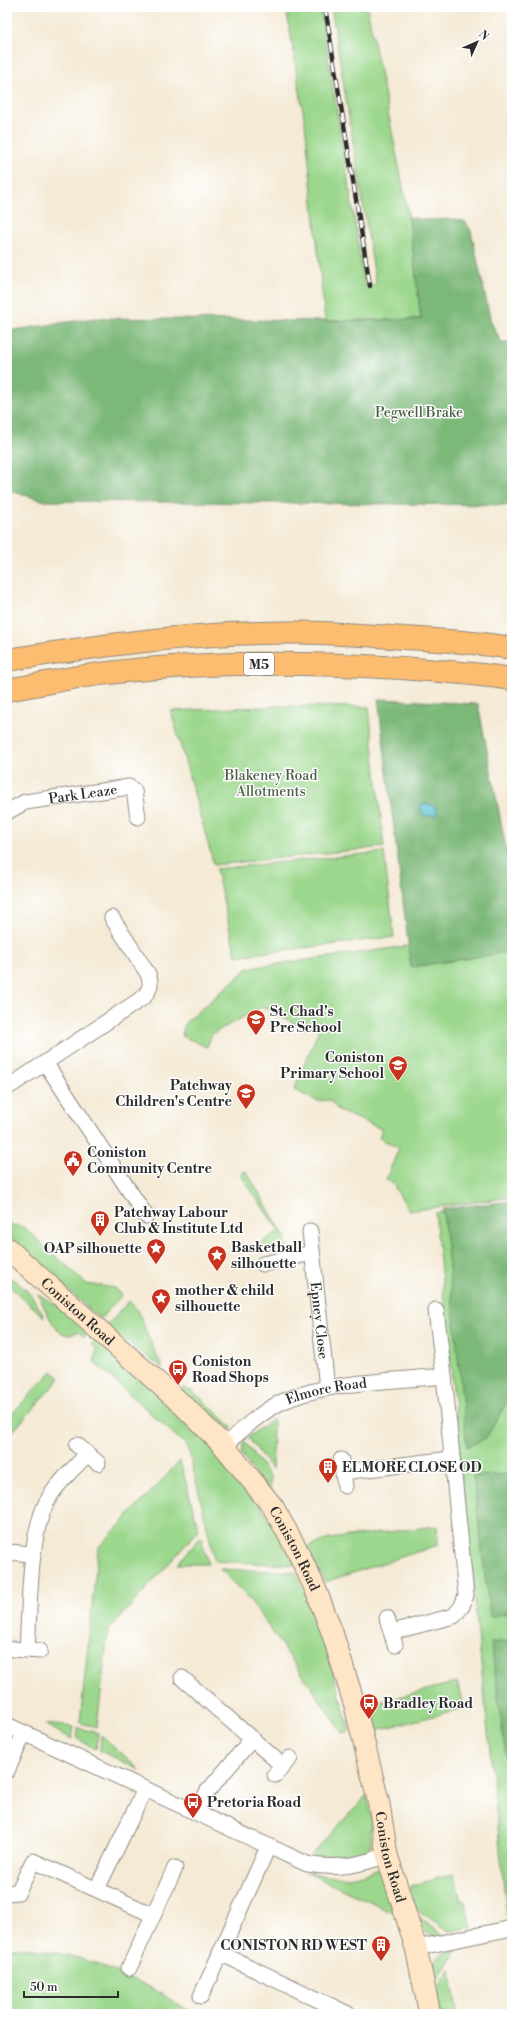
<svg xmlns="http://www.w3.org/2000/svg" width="519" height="2021" viewBox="0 0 519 2021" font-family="'Libre Bodoni',serif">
<rect width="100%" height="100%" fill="#fff"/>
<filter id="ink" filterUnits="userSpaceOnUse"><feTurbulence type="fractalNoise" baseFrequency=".025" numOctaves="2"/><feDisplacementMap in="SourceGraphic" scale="8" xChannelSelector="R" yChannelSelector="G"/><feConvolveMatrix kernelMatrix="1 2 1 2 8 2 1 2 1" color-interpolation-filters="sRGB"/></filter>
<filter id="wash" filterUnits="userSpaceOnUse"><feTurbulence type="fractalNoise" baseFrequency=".012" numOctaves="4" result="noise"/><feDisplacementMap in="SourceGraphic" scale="16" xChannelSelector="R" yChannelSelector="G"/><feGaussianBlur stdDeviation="0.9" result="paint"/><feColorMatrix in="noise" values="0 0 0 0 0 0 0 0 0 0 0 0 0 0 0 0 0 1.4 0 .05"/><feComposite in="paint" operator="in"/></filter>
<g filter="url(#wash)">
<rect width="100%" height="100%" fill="#f4ead5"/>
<g fill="#9bd78c" stroke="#63815c">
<path d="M286 7H320L365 286 376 284 331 7H367L409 217 421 319 325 321 305 123Z"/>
<path d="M280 706 369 707 384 847 214 865 171 711Z"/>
<path d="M384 852 394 937 236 956 216 869Z"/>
<path d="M408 946 411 967 509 952 512 964V1197L409 1211 393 1184 386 1179 399 1148 379 1138 382 1129 339 1111 330 1100 317 1101 294 1090 319 1029 309 1025 304 1028 262 1007 212 1034 207 1047 182 1036 185 1023 248 968Z"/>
<path d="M246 1171 285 1237 287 1252C274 1255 268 1255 261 1243L279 1231 240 1174Z"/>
<path d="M512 1202V1917L507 1918 435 1213Z"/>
<path d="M7 1225 22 1226 87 1284 115 1288 122 1295 100 1319 7 1234Z"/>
<path d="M7 1276C25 1285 35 1299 44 1317L7 1284Z"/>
<path d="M38 1294 71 1314 90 1331 84 1337 79 1332C75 1332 73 1335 70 1335 54 1336 44 1305 38 1294Z"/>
<path d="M129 1301 138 1310 149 1339 163 1368 134 1348 107 1326Z"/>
<path d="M97 1338 196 1430 258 1500 295 1565 215 1561 188 1447 96 1364 94 1359 97 1350 91 1344Z"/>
<path d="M52 1371 60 1378 7 1438V1419Z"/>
<path d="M183 1387 194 1392 233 1428 224 1431 218 1429 181 1390Z"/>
<path d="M273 1419 272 1470 248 1437Z"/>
<path d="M244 1441 270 1477 271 1496 241 1454Z"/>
<path d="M180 1461 199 1530 108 1631 97 1727 80 1723 98 1548Z"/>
<path d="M437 1526 438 1545 325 1582 306 1548 329 1539Z"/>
<path d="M201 1537 208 1564H177Z"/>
<path d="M220 1569 296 1572C319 1624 335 1677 350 1731L343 1733 250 1600Z"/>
<path d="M457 1682 464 1708 372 1732 365 1706Z"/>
<path d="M44 1724 74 1727 72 1739Z"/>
<path d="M78 1728 98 1733 96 1749 77 1739Z"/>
<path d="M101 1735 140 1770 100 1751Z"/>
<path d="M367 1795 372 1819 371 1846C353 1860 333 1859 311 1855Z"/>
<path d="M376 1869H381L396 1911 391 1912 305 1872C335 1878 346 1881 376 1869Z"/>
<path d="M454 1874 461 1900 464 1899 472 1928 449 1931 416 1909 410 1886Z"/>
<path d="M418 1917 445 1936C430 1939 421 1931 418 1917Z"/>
<path d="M7 1948C74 1947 139 1978 194 2014H7Z"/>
<path d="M457 1949 434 1985C429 1962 435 1955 457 1949Z"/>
<path d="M450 1969 457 2012 440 2014 436 1991Z"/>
</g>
<g fill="#7cb878" stroke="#547252">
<path d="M409 217 427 220 455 219 466 222 471 231 491 322 502 343H512V505L45 501 7 490V331L94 318 325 321 421 319Z"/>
<path d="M378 699 478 704 512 879V964L509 952 411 967Z"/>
<path d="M512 1201V1394L486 1438 467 1447 443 1209Z"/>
<path d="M512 1474V1612L490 1617 473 1476Z"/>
<path d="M512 1640V1780L509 1781 491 1643Z"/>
</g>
<path fill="#5ac4d4" stroke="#427880" d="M422 804H429L436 807 437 815 424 816 420 808Z"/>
</g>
<g filter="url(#ink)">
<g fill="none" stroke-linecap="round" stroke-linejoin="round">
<defs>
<g id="street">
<path id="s1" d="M7 812 25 802 129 787 134 791 138 817"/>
<path d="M46 1064 146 1216"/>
<path d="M7 1088 144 997C150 989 152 984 148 974L112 918"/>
<path id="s2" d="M310 1231 327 1388"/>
<path d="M263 1264 312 1253"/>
<path d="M77 1445 98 1463"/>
<path id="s3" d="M224 1446C240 1432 256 1416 274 1406 318 1381 394 1381 444 1376"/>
<path d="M341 1460 345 1486"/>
<path d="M343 1472 451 1459"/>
<path d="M7 1552 33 1554"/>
<path d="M387 1618 395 1645"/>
<path d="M392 1632 454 1616 462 1606 466 1595 444 1376 436 1310"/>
<path d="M13 1649 40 1651"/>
<path d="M27 1650C30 1609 28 1532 49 1498 58 1482 75 1468 87 1454"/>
<path d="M182 1678 283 1766"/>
<path d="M7 1725 307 1864C336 1870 360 1865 387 1855"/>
<path d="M7 1771 24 1733"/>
<path d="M275 1775 290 1758"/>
<path d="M197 1812 207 1792 252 1739"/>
<path d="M97 1889 145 1789"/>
<path d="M7 1893 18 1892 33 1861 153 1915"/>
<path d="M416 1948 512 1928"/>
<path d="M220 1953 348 2014"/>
<path d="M129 1968 175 1868"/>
<path d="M201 1996 268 1847"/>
</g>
<g id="secondary">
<path id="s4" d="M7 1248 184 1406 224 1446 273 1507 296 1548 315 1588 332 1632 355 1706 379 1804 387 1855 416 1948 430 2014"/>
</g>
<g id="highway">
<path d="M7 660C90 647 175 635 259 633 307 631 356 634 404 638 440 640 476 642 512 648"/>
<path d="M7 690C31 686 55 681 78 677 184 661 294 661 401 668 438 671 475 673 512 679"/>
</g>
</defs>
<use href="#street" stroke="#908a80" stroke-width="17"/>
<use href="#secondary" stroke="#908a80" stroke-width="23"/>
<use href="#highway" stroke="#908a80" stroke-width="24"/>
<use href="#street" stroke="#fff" stroke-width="15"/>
<use href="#secondary" stroke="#fee5c5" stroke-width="21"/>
<use href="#highway" stroke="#fcbd6f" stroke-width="22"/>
<defs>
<path id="rail" d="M325 7 370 286"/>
</defs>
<use href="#rail" stroke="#2b2b2b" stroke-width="4.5"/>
<use href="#rail" stroke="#fff" stroke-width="3" stroke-dasharray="9" stroke-linecap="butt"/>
</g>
</g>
<defs>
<symbol id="school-pin" viewBox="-11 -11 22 30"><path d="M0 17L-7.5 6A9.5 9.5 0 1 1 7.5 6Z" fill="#c8321e" stroke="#fff"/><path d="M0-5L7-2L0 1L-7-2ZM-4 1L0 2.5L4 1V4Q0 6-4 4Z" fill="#fff"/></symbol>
<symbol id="civic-pin" viewBox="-11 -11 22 30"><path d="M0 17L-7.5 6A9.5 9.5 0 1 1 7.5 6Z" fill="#c8321e" stroke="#fff"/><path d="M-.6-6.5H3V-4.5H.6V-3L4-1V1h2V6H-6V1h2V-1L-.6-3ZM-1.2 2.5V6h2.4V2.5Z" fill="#fff"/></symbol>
<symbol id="building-pin" viewBox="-11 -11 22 30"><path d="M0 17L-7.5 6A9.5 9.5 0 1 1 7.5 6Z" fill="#c8321e" stroke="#fff"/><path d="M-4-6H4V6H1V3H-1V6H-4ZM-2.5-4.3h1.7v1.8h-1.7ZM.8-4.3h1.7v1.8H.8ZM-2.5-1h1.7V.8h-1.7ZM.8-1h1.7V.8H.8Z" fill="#fff"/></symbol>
<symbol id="sight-pin" viewBox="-11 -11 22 30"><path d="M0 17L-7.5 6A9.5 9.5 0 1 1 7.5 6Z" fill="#c8321e" stroke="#fff"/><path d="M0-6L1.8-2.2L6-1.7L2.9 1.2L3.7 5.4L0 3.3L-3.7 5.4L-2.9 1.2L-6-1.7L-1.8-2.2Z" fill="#fff"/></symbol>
<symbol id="bus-pin" viewBox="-11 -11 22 30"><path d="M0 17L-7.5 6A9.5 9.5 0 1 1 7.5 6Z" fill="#c8321e" stroke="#fff"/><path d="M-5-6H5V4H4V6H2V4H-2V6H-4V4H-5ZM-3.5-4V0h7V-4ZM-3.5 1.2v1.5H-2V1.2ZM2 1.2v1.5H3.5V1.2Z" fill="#fff"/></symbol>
</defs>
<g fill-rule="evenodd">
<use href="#school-pin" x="245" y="1008" width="22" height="30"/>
<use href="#school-pin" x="387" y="1054" width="22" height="30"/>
<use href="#school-pin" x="235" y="1082" width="22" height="30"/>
<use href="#civic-pin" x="62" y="1149" width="22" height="30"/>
<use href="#building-pin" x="89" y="1209" width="22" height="30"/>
<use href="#sight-pin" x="145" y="1237" width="22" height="30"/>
<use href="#sight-pin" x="206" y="1244" width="22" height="30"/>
<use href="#sight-pin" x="150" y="1287" width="22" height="30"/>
<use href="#bus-pin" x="167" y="1358" width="22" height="30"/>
<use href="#building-pin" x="317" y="1456" width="22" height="30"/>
<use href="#bus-pin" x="358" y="1692" width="22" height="30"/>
<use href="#bus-pin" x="182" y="1791" width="22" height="30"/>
<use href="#building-pin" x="370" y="1934" width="22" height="30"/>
</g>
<g text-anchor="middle" stroke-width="3" stroke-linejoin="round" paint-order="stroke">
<rect fill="#fff" stroke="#6b6b6b" stroke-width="1" x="244" y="653" width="30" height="22" rx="3"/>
<g font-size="13" font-weight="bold" fill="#2b2b2b">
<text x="259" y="669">M5</text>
</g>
<g font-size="14" fill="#4d5f48" stroke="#fff">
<text x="419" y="417">Pegwell Brake</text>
<text x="271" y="780">Blakeney Road<tspan x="271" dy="16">Allotments</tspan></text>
</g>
<g font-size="14" fill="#2b2b2b" stroke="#fff">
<text dy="5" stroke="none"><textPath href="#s1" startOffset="79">Park Leaze</textPath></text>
<text dy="5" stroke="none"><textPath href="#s4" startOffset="95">Coniston Road</textPath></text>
<text dy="5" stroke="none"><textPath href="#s2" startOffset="90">Epney Close</textPath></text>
<text dy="5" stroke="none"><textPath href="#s3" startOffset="119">Elmore Road</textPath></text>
<text dy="5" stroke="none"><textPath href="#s4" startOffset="419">Coniston Road</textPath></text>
<text dy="5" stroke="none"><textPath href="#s4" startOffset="743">Coniston Road</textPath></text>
</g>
<g font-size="14" font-weight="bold" fill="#2b2b2b" stroke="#fff" text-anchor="start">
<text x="270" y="1016">St. Chad's<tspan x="270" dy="16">Pre School</tspan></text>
<text x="384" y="1062" text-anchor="end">Coniston<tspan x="384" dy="16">Primary School</tspan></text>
<text x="232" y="1090" text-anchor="end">Patchway<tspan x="232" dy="16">Children's Centre</tspan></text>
<text x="87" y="1157">Coniston<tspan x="87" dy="16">Community Centre</tspan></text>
<text x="114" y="1217">Patchway Labour<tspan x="114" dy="16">Club &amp; Institute Ltd</tspan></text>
<text x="231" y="1252">Basketball<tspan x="231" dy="16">silhouette</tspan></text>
<text x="142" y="1253" text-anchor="end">OAP silhouette</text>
<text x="175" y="1295">mother &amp; child<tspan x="175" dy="16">silhouette</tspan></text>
<text x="192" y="1366">Coniston<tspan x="192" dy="16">Road Shops</tspan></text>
<text x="342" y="1472">ELMORE CLOSE OD</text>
<text x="383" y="1708">Bradley Road</text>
<text x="207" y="1807">Pretoria Road</text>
<text x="367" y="1950" text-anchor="end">CONISTON RD WEST</text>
</g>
</g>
<rect width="519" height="2021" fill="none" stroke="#fff" stroke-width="24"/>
<g transform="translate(477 42) rotate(45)" stroke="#ffffff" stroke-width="3" paint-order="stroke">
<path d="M0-3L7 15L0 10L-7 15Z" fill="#2b2b2b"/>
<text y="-6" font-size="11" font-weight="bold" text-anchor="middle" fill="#2b2b2b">N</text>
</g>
<path d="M24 1991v6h94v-6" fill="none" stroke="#2b2b2b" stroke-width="2"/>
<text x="30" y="1991" font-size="12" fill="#2b2b2b" stroke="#ffffff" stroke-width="3" paint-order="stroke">50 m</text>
</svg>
